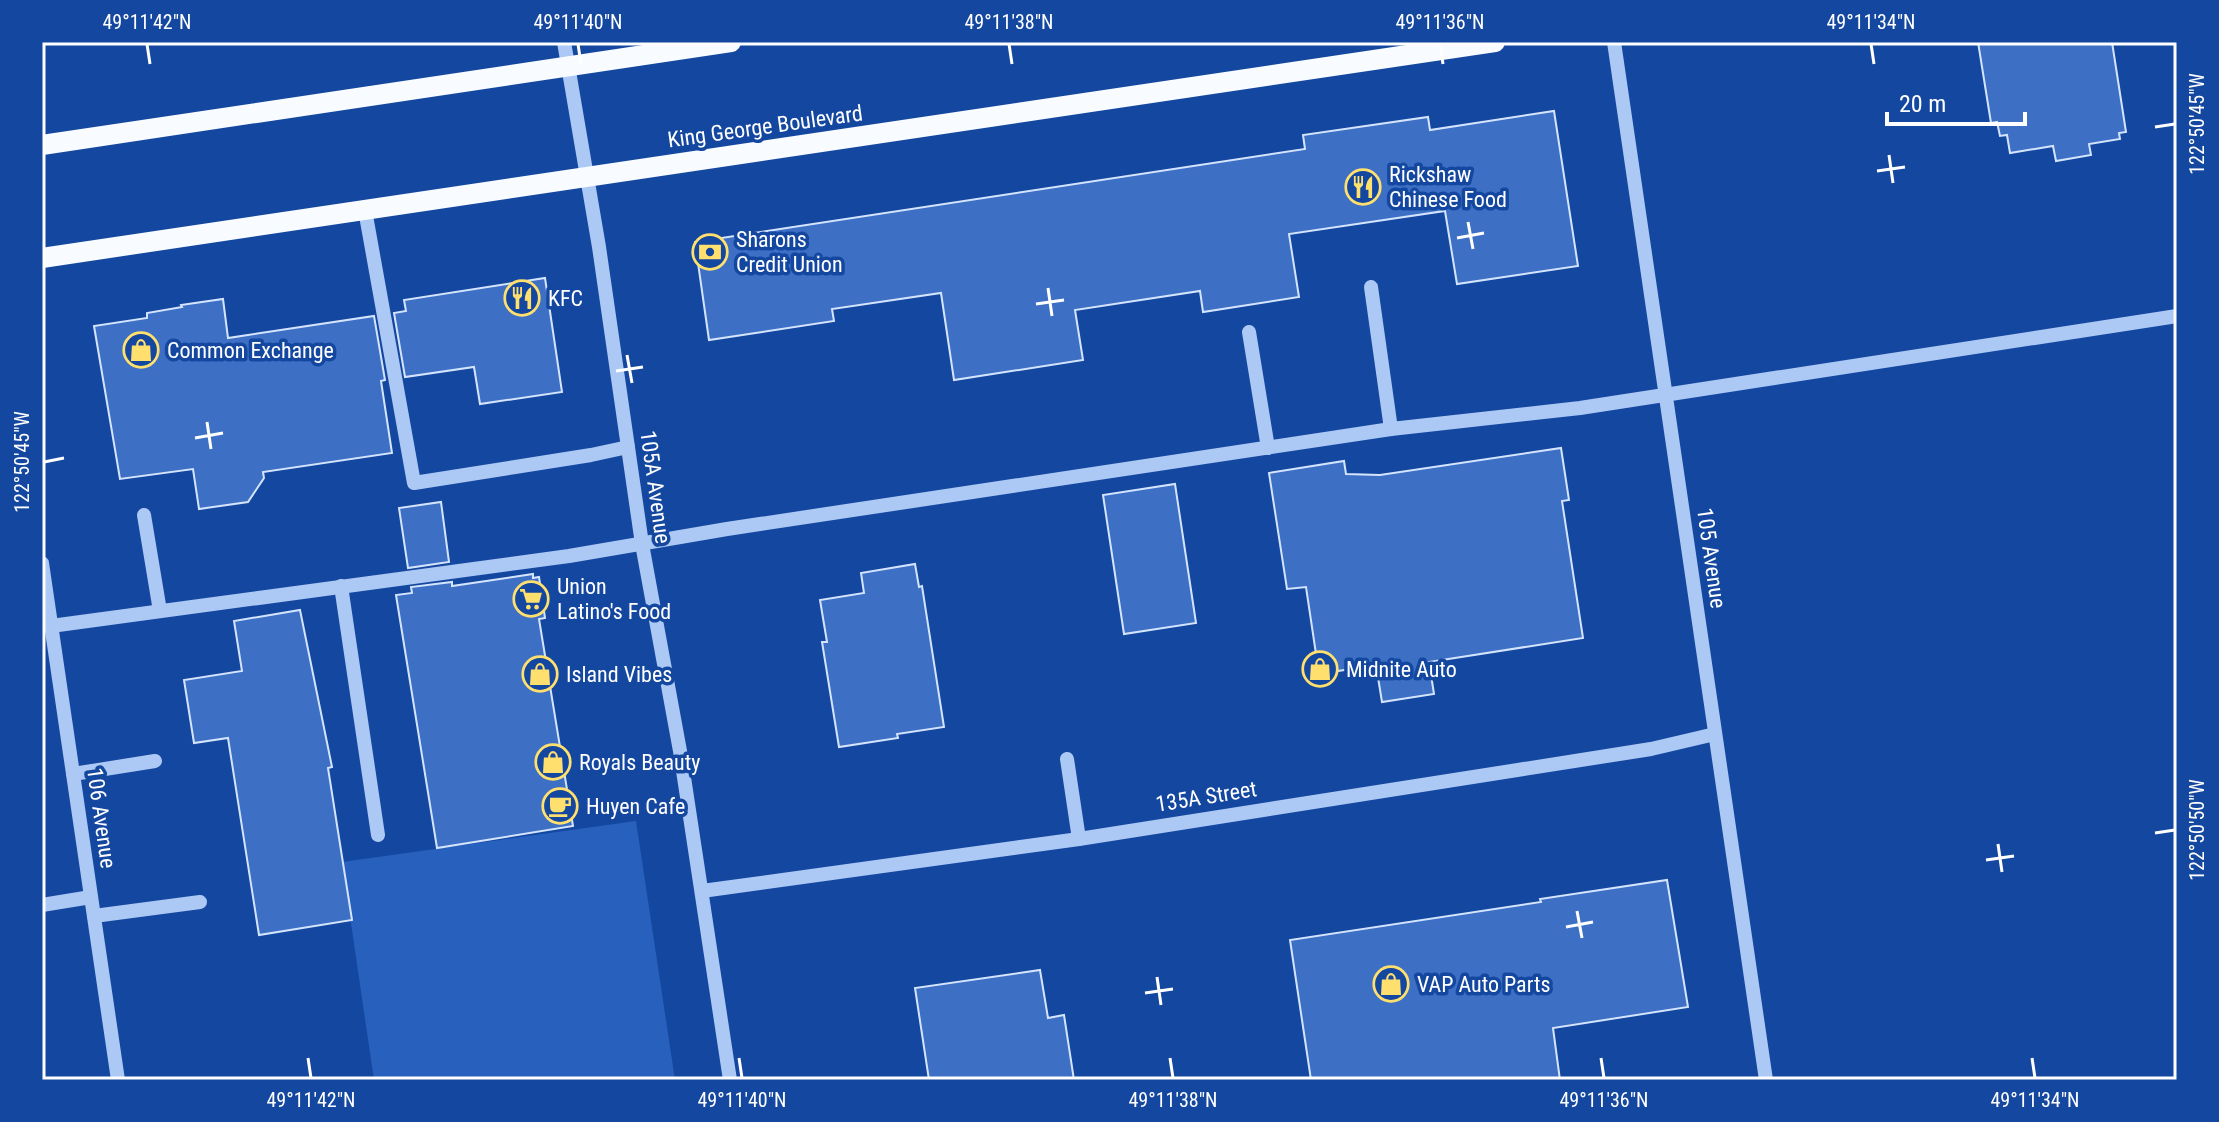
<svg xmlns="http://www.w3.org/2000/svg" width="2219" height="1122" viewBox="0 0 2219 1122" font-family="'Roboto Condensed',sans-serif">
<rect width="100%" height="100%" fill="#14479f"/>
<path fill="#2760bd" d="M636 821 675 1080H374L342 862Z"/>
<g fill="#3d70c5" stroke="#d4e4fd" stroke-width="2">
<path d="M1978 42H2112L2126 132 2119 133 2120 139 2089 144 2091 155 2056 161 2053 146 2010 153 2007 135 2000 136 1997 122 1991 123Z"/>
<path d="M1554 111 1578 266 1457 284 1445 211 1289 234 1299 297 1203 312 1200 291 1075 310 1083 360 954 380 941 293 832 309 834 321 709 340 695 242 1305 149 1303 135 1428 117 1430 130Z"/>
<path d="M545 278 562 392 480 404 474 367 405 377 394 313 406 311 404 300Z"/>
<path d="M223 299 228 338 374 316 385 380 381 381 392 453 263 472 264 478 248 502 199 509 193 469 120 479 94 326 147 318V313L182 307 181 305Z"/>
<path d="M1561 448 1569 500 1562 501 1583 638 1429 662 1434 694 1382 702 1376 665 1319 674 1306 587 1287 589 1269 473 1344 461 1346 474 1380 475Z"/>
<path d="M1175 484 1196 623 1124 634 1103 495Z"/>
<path d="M441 502 449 562 408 568 399 508Z"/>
<path d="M915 564 919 587 922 586 944 727 897 734 898 738 839 747 822 642H827L820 600 864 593 861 573Z"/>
<path d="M533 574V578L539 577 545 618 539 619 573 826 437 848 396 595 412 593 411 587 452 582V586Z"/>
<path d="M300 610 332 767 328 768 352 920 259 935 228 738 194 743 184 680 242 671 234 621Z"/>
<path d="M1667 880 1688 1007 1553 1028 1560 1080H1311L1290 940 1541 902 1540 899Z"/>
<path d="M1040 970 1048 1018 1064 1015 1074 1080H929L915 988Z"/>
</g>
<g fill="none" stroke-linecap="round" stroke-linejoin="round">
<g stroke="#acc8f4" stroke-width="14">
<path d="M564 42 599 247 642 544 680 751 730 1080"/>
<path d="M1614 42 1766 1080"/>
<path d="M365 210 414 483 591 455 628 447"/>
<path d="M1371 287 1391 429"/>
<path d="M1249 332 1268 448"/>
<path d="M144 515 160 611"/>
<path d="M42 563 118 1080"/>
<path d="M341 586 378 835"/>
<path d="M51 626 569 556 727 529 1391 429 1580 408 2177 316"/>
<path d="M1067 759 1079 839"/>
<path d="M73 774 155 761"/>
<path d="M702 891 1079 839 1651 749 1715 734"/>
<path d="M42 905 91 897"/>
<path d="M94 916 200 902"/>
</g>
<g stroke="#f8fbff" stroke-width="20">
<path d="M42 145 731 42"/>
<path d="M42 258 1495 42"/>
</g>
</g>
<path fill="none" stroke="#fff" stroke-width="3" d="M147 44 150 64M578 44 581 64M1009 44 1012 64M1440 44 1443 64M1871 44 1874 64M2155 127 2175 124M1889 155 1893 183M1877 171 1905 167M1468 222 1473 249M1457 238 1484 233M1048 288 1052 316M1036 304 1064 300M627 355 632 383M616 371 643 367M207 422 211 449M195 438 223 433M44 462 64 458M2155 833 2175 830M1998 844 2002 872M1986 860 2014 856M1577 911 1582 938M1566 927 1593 922M1157 977 1161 1005M1145 993 1173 989M308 1058 311 1078M739 1058 742 1078M1170 1058 1173 1078M1601 1058 1604 1078M2032 1058 2035 1078"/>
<defs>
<symbol id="restaurant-ring" viewBox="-11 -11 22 22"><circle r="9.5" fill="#14479f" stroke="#ffdf6e" stroke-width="1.5"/><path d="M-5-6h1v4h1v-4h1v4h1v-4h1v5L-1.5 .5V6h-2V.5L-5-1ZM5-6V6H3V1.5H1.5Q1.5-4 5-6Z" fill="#ffdf6e"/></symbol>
<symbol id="bank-ring" viewBox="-11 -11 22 22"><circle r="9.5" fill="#14479f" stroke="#ffdf6e" stroke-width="1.5"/><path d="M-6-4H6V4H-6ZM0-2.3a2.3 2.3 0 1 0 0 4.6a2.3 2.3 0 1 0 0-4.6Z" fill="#ffdf6e"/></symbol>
<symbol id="shop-ring" viewBox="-11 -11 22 22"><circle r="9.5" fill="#14479f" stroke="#ffdf6e" stroke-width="1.5"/><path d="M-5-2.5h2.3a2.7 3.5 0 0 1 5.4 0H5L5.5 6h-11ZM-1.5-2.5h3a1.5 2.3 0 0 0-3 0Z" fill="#ffdf6e"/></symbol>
<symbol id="supermarket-ring" viewBox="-11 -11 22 22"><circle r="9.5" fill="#14479f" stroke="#ffdf6e" stroke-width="1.5"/><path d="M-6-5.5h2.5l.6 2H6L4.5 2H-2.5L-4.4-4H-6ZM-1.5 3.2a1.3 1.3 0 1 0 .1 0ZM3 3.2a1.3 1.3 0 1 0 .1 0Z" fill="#ffdf6e"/></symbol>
<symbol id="cafe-ring" viewBox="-11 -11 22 22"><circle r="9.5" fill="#14479f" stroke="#ffdf6e" stroke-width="1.5"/><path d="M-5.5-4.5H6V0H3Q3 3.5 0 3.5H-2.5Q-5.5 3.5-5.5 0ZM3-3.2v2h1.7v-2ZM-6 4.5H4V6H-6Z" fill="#ffdf6e"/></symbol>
</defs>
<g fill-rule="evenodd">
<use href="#restaurant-ring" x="1343" y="167" width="40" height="40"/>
<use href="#bank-ring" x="690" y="232" width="40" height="40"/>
<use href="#restaurant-ring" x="502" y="278" width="40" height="40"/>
<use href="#shop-ring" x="121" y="330" width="40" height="40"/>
<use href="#supermarket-ring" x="511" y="579" width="40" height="40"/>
<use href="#shop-ring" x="1300" y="649" width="40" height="40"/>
<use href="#shop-ring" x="520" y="654" width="40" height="40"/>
<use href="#shop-ring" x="533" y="742" width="40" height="40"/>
<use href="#cafe-ring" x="540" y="786" width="40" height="40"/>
<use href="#shop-ring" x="1371" y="964" width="40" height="40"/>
</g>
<g text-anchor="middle" stroke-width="7" stroke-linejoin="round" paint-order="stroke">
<g font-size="22" fill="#fff" stroke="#14479f">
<text transform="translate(765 126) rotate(-8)" y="8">King George Boulevard</text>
<text transform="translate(656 487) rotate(82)" y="8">105A Avenue</text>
<text transform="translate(1712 558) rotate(82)" y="8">105 Avenue</text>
<text transform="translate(1206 796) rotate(-9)" y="8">135A Street</text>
<text transform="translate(102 818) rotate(82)" y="8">106 Avenue</text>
</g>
<g font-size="22" fill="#fff" stroke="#14479f" text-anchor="start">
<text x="1389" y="182">Rickshaw<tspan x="1389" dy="25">Chinese Food</tspan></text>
<text x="736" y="247">Sharons<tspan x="736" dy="25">Credit Union</tspan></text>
<text x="548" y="306">KFC</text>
<text x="167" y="358">Common Exchange</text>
<text x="557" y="594">Union<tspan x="557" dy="25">Latino's Food</tspan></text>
<text x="1346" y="677">Midnite Auto</text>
<text x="566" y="682">Island Vibes</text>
<text x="579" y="770">Royals Beauty</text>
<text x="586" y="814">Huyen Cafe</text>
<text x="1417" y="992">VAP Auto Parts</text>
</g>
</g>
<rect width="2219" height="1122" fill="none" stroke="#14479f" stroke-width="88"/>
<path d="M1887 112v12h138v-12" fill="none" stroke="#ffffff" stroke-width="4"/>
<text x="1899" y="112" font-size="24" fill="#ffffff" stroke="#14479f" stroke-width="6" paint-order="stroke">20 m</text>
<rect x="44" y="44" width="2131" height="1034" fill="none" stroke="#fff" stroke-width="3"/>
<g font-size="20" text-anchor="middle" fill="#fff">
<text x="147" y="29">49°11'42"N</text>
<text x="578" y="29">49°11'40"N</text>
<text x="1009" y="29">49°11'38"N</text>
<text x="1440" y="29">49°11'36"N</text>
<text x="1871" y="29">49°11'34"N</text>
<text transform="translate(2197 124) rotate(-90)" y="7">122°50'45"W</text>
<text transform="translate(22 462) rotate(-90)" y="7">122°50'45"W</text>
<text transform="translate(2197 830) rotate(-90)" y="7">122°50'50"W</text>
<text x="311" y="1107">49°11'42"N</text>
<text x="742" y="1107">49°11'40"N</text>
<text x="1173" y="1107">49°11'38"N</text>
<text x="1604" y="1107">49°11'36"N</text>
<text x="2035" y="1107">49°11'34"N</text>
</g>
</svg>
